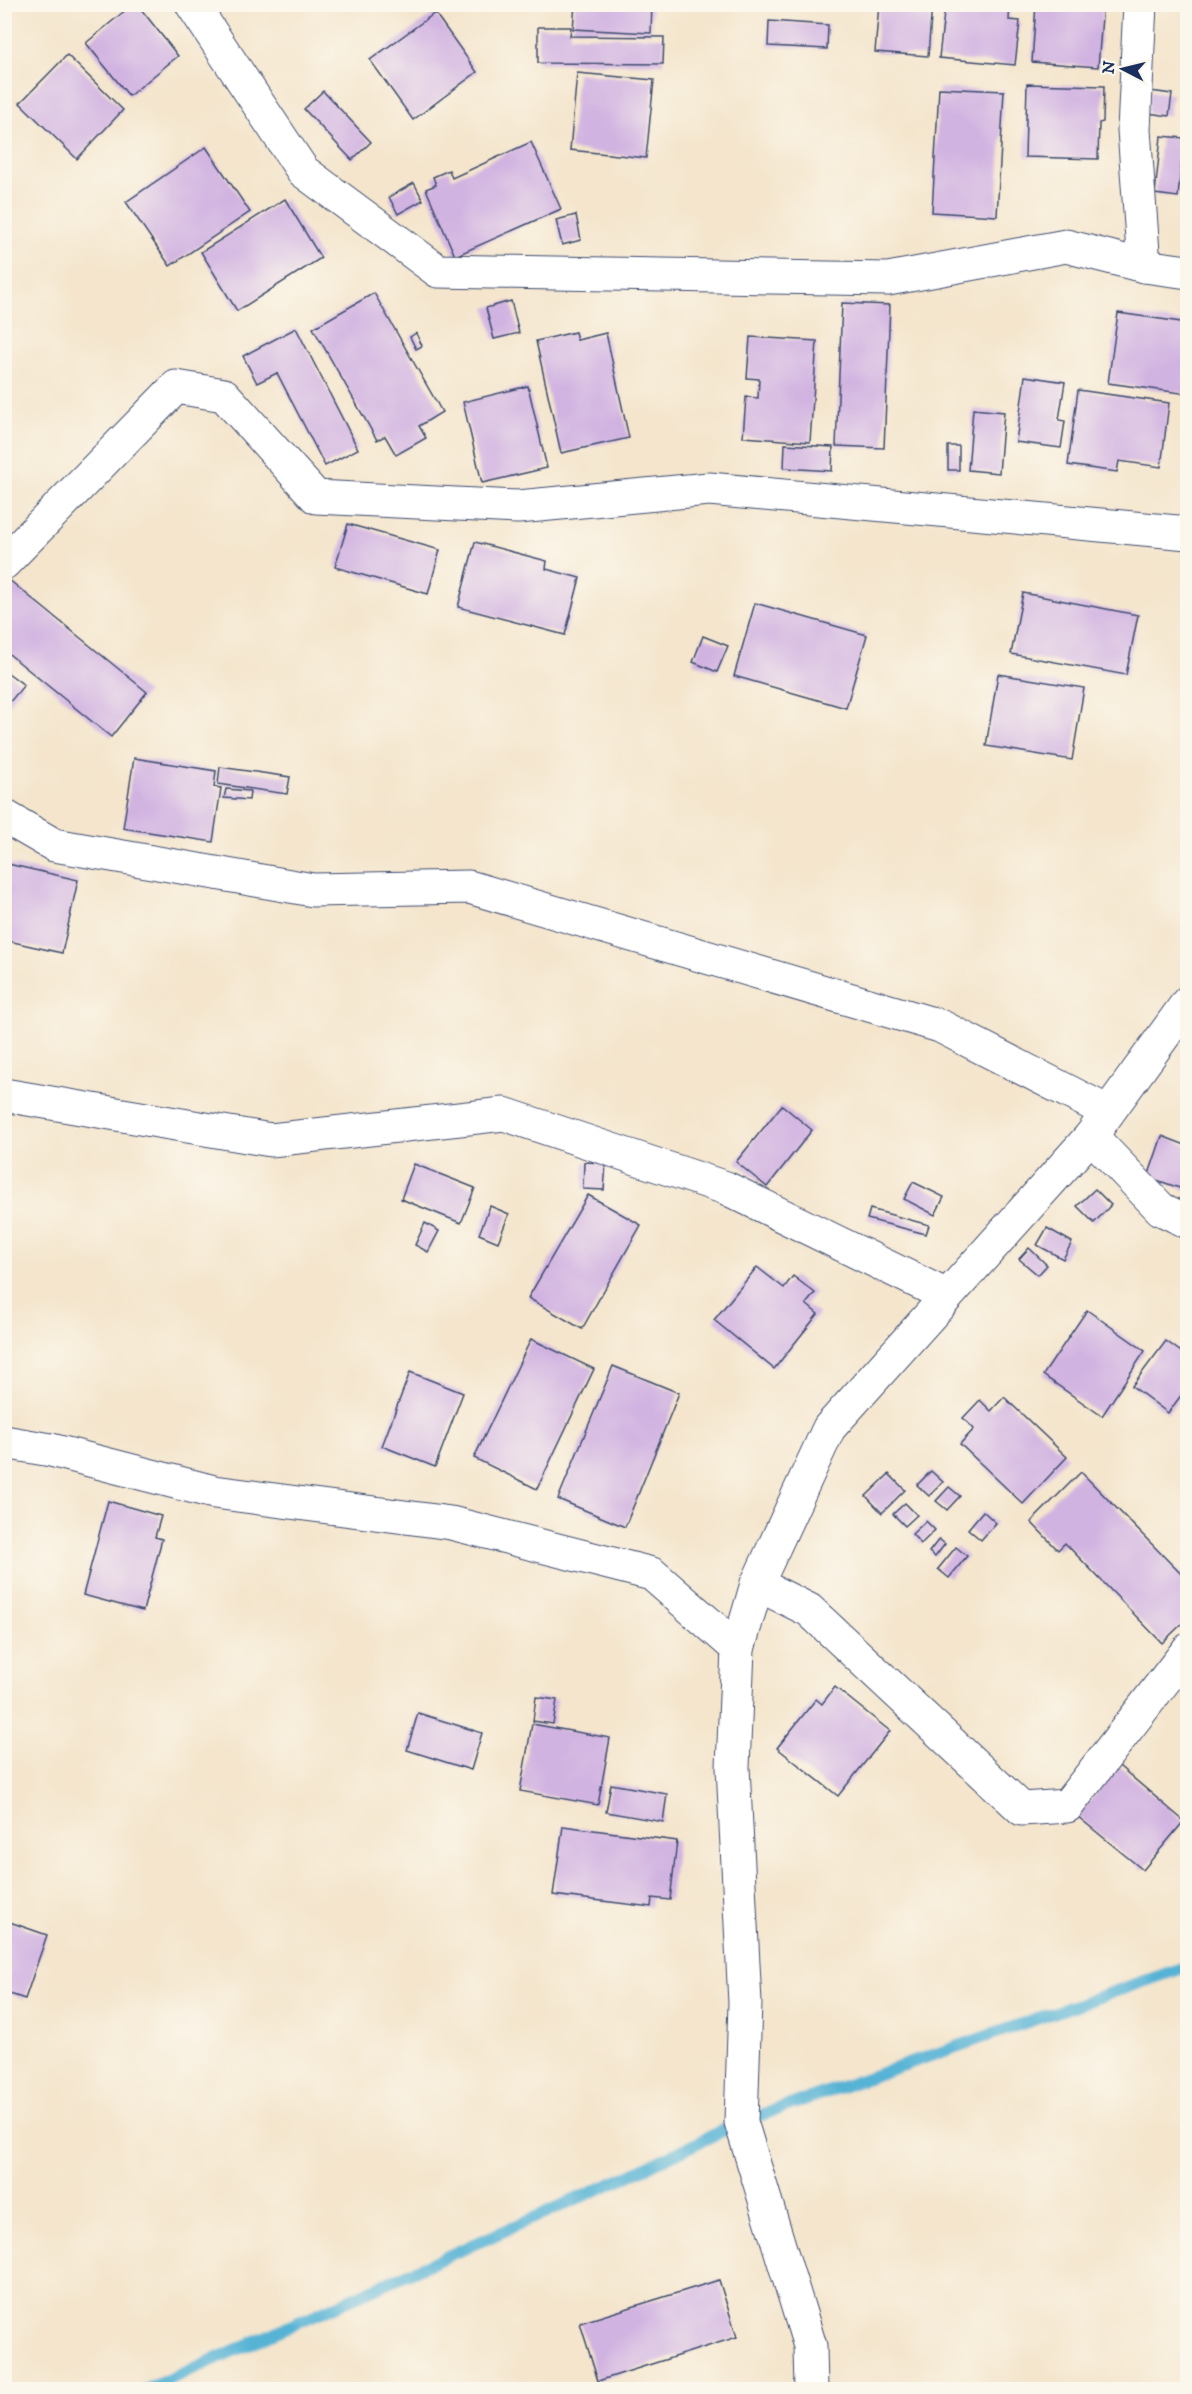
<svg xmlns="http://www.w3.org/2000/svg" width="1192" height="2394" viewBox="0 0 1192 2394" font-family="'IM FELL DW Pica',serif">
<rect width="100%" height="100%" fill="#fbf7ec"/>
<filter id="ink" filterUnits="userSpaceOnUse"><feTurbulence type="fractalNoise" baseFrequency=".0167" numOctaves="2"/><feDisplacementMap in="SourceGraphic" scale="12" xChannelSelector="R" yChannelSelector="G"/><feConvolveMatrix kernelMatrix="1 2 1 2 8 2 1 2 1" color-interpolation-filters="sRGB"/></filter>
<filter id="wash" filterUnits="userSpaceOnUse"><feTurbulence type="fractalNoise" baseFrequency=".008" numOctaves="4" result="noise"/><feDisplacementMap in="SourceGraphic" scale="24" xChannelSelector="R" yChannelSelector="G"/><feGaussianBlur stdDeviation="1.35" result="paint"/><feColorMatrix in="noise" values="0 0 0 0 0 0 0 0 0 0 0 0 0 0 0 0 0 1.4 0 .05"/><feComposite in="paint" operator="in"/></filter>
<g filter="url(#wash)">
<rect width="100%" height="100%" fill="#f4e5cc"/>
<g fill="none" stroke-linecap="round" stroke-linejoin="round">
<path stroke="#57b3d5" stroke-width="12" d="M145 2390 626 2177 741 2122 1188 1966"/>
</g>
<g id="blocks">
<g fill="#d1b3e1">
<path d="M133 4H137L178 56 129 96 86 43Z"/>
<path d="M575 4H652L651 33 573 29Z"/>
<path d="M879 4H932L928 56 875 52Z"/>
<path d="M945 4H1010L1009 20 1020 21 1015 65 939 58Z"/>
<path d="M1036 4H1103L1098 67 1032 62Z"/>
<path d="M435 13 477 72 413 120 370 60Z"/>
<path d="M769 21 828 25 827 49 768 46Z"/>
<path d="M538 27H571L570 36 664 37 663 64 538 63Z"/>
<path d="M67 55 123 110 77 159 20 103Z"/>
<path d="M577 73 654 80 646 158 570 150Z"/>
<path d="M1027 84 1104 86 1103 122 1099 123 1098 159 1025 157Z"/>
<path d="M939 88 1004 91 997 216 932 212Z"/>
<path d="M323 91 371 142 352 160 304 109Z"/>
<path d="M1150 91 1172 94 1169 116 1148 113Z"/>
<path d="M1161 136 1184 138 1178 197 1155 194Z"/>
<path d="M531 142 561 209 455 256 426 189 436 185 433 177 449 170 452 178Z"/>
<path d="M206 147 250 212 170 266 126 202Z"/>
<path d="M1186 160H1188V195L1182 194Z"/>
<path d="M414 183 423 200 398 214 389 197Z"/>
<path d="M285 199 321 258 237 311 201 252Z"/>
<path d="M576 215 581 240 562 245 556 220Z"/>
<path d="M374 293 442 412 419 426 426 438 396 455 385 436 377 440 313 328Z"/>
<path d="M511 301 519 333 494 339 486 308Z"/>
<path d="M842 303 890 305 884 448 836 446Z"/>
<path d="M1118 313 1188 323V394L1108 383Z"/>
<path d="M296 328 358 449 325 466 277 373 257 383 243 356Z"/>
<path d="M575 332 577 340 606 333 629 438 561 453 536 341Z"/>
<path d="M416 333 422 346 416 349 410 337Z"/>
<path d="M750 337 817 341 810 442 743 437 746 397 758 398 759 379 747 378Z"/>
<path d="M1025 376 1065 382 1059 420 1065 421 1061 448 1016 442Z"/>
<path d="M528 386 547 468 482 483 463 402Z"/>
<path d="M1078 390 1169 403 1161 467 1119 461 1117 472 1068 465Z"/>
<path d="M973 409 1004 412 999 473 968 470Z"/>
<path d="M785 444 833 447 832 471 784 468Z"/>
<rect x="948" y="446" width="11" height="24"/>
<path d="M348 524 440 550 428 594 335 567Z"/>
<path d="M475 542 547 561 546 569 580 578 565 635 458 607Z"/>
<path d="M8 579 147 692 111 737 4 650V583Z"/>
<path d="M1023 593 1138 615 1126 675 1011 654Z"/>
<path d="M755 603 867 635 846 708 734 676Z"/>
<path d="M703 636 728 646 717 672 693 662Z"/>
<path d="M4 670 24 685 4 709Z"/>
<path d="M998 674 1084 688 1072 760 986 746Z"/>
<path d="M134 758 216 771 214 787 221 788 213 842 123 828Z"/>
<path d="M220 767 290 777 287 794 218 784Z"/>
<path d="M226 789 250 791 249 800 224 798Z"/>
<path d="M8 864 78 880 62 953 4 940V879Z"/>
<path d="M782 1105 812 1130 767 1187 736 1162Z"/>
<path d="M1162 1136 1188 1146V1191L1148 1177Z"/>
<path d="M584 1162 606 1163 604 1190 583 1189Z"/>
<path d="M414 1164 475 1188 461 1223 401 1199Z"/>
<path d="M913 1182 944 1197 935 1215 904 1199Z"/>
<path d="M1095 1189 1111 1205 1094 1223 1077 1206Z"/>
<path d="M588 1195 641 1225 582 1329 528 1298Z"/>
<path d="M490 1206 509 1214 498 1242 479 1234Z"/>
<path d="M870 1209 929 1225 926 1234 867 1219Z"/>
<path d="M425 1223 439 1231 428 1252 415 1245Z"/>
<path d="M1047 1228 1072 1242 1063 1259 1037 1245Z"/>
<path d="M1029 1248 1047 1265 1038 1275 1019 1259Z"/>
<path d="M757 1267 784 1288 793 1276 815 1293 806 1304 818 1314 774 1369 714 1320Z"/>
<path d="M1087 1310 1145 1351 1102 1416 1043 1375Z"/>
<path d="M531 1339 594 1369 537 1489 474 1458Z"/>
<path d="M1166 1341 1188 1357V1386L1168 1413 1132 1386Z"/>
<path d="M613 1366 679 1393 625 1527 558 1499Z"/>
<path d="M410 1372 463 1393 435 1467 382 1446Z"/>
<path d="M1004 1397 1067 1457 1023 1504 960 1444 974 1429 963 1418 980 1400 991 1411Z"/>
<path d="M931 1471 943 1482 929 1496 917 1485Z"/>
<path d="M1081 1472 1188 1581V1618L1162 1643 1065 1543 1058 1550 1031 1522Z"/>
<path d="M889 1474 905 1490 882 1513 866 1496Z"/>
<path d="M949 1487 960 1496 947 1510 936 1501Z"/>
<path d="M108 1501 161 1516 155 1537 162 1539 143 1611 83 1595Z"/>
<path d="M905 1503 917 1515 905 1526 893 1514Z"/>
<path d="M983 1511 996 1523 981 1540 968 1529Z"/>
<path d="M926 1521 935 1530 921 1544 912 1534Z"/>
<path d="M939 1539 945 1544 935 1557 929 1552Z"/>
<path d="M956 1547 967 1556 949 1578 938 1569Z"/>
<path d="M835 1687 890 1731 838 1796 777 1748 816 1699 822 1704Z"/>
<path d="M536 1697 557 1700 553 1724 533 1721Z"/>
<path d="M418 1713 482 1733 471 1770 407 1750Z"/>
<path d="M532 1724 610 1738 598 1805 520 1791Z"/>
<path d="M1119 1766 1184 1821 1143 1870 1077 1816Z"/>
<path d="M611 1784 667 1794 663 1822 606 1812Z"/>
<path d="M563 1826 677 1841 670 1900 652 1898 651 1907 553 1895Z"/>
<path d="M4 1920 47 1935 25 1999 4 1992Z"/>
<path d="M719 2280 737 2337 598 2381 580 2323Z"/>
</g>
</g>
</g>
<g filter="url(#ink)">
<use href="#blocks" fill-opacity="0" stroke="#3c4a6e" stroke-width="1.5"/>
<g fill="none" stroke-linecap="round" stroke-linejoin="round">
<defs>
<g id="minor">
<path d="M192 4 303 171 438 271 888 279 1066 246 1144 266 1188 272"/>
<path d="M1140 4 1134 130 1144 266"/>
<path d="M4 563 176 387 224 395 316 497 518 507 709 489 1188 533"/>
<path d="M4 816 54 845 313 890 469 887 940 1026 1108 1112"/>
<path d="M4 1095 271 1140 504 1114 726 1188 947 1296"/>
<path d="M1091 1136 1161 1209 1188 1222"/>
<path d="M4 1442 51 1450 214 1492 451 1523 652 1574 738 1649"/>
<path d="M757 1584 809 1610 1022 1809 1067 1806 1188 1650"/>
<path d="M811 2390 810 2346 741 2122 745 2003 733 1767 738 1649 757 1584 829 1428 1091 1136 1188 1002"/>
</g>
</defs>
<use href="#minor" stroke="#3c4a6e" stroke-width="35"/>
<use href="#minor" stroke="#fff" stroke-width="33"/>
</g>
</g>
<rect width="1192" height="2394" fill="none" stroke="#fbf7ec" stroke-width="24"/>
<g transform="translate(1123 69) rotate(277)" stroke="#fbf7ec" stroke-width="4.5" paint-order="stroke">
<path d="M0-4.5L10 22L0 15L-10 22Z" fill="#1b2f5e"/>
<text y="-9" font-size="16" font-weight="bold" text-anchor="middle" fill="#1b2f5e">N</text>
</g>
</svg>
